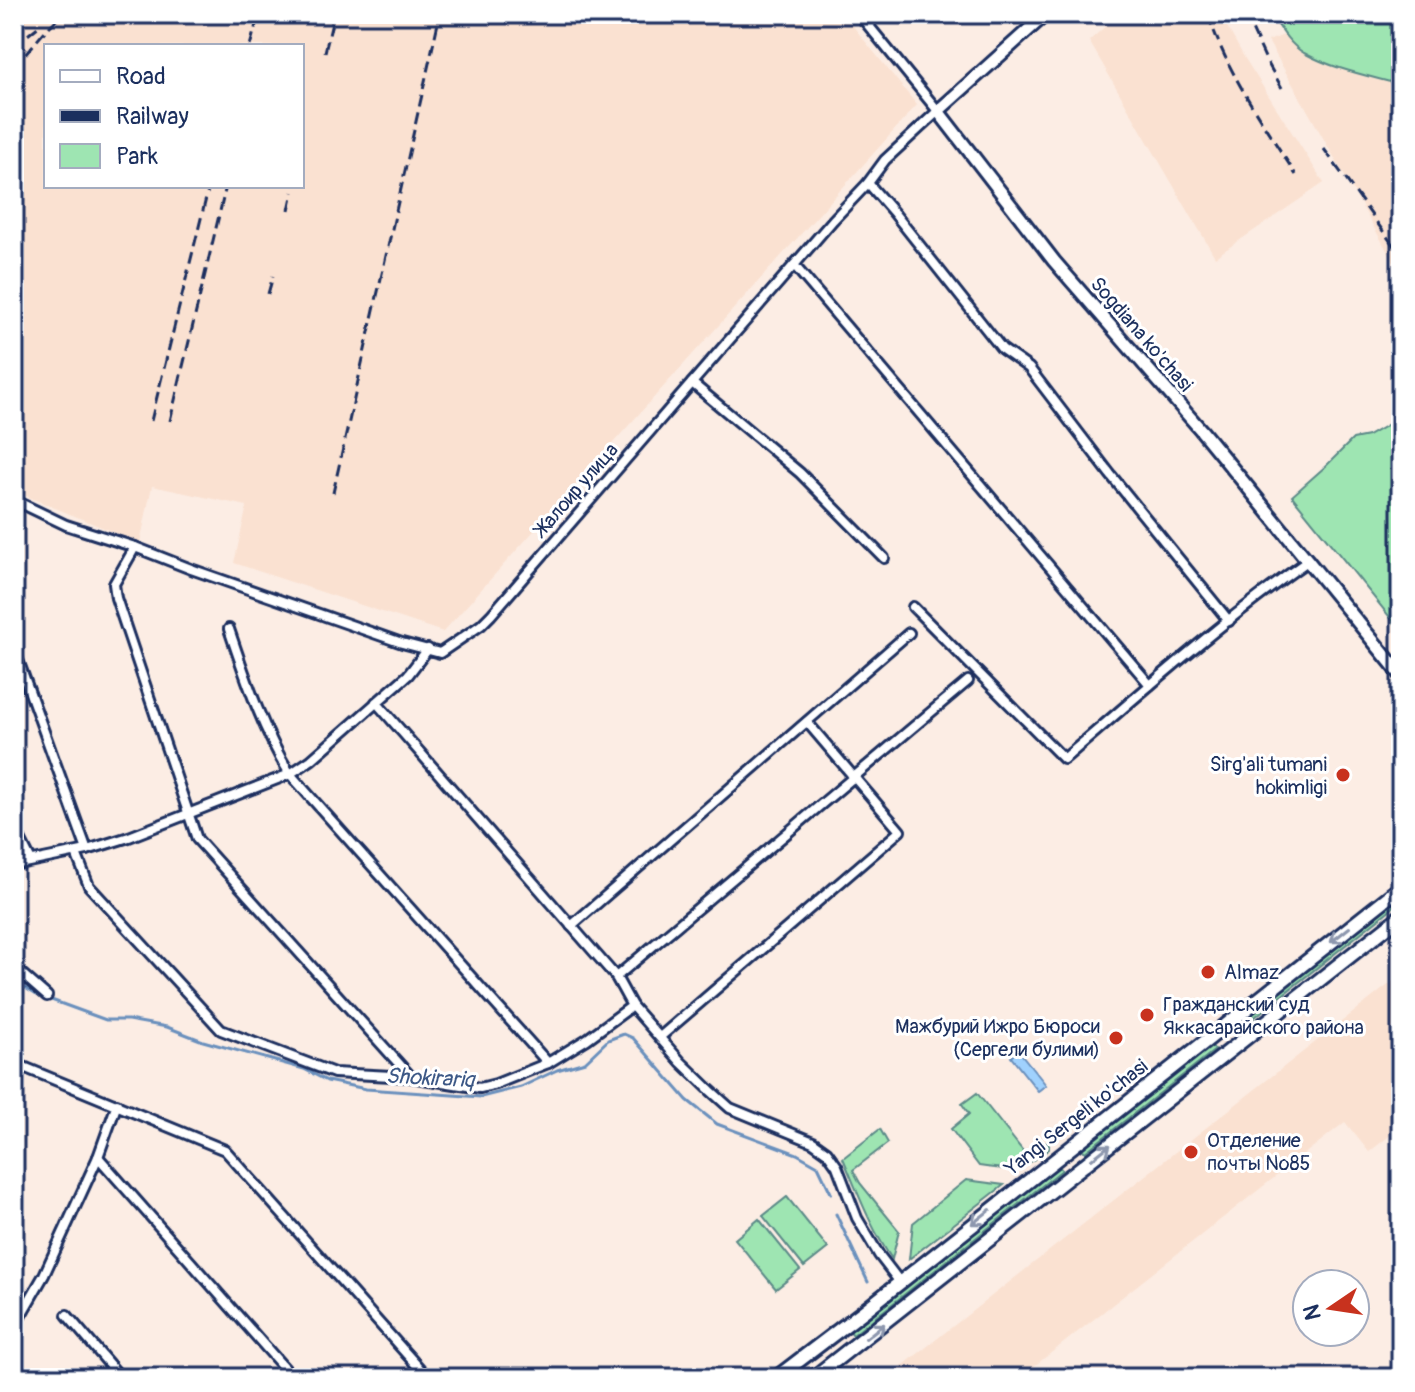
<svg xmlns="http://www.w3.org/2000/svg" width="1415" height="1392" viewBox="0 0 1415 1392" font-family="Pangolin,sans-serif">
<rect width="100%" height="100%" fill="#fcede4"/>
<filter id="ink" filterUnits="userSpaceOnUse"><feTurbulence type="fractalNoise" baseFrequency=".0125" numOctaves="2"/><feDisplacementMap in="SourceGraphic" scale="16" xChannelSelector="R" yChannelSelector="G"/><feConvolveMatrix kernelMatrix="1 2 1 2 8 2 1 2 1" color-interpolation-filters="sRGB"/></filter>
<g filter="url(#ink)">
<g fill="#fae1d1" fill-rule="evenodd">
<path d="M27 14H843L917 105 443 632 234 563 247 506 152 486 140 543 14 491V20ZM46 46H302V186H46Z"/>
<path d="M1119 14H1220L1244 57 1324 183 1215 257 1089 41Z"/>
<path d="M1284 35 1302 52 1337 66 1401 85V275L1268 41Z"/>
<path d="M1401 975V1127L1369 1152 1345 1122 1019 1378H887Z"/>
</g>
<g fill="#9ee5b2" stroke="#5c8a88" stroke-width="2">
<path d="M1271 14H1401V85C1369 76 1333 69 1304 53 1289 44 1280 28 1271 14Z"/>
<path d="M1401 417V631L1292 496 1327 465 1353 439 1368 436Z"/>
<path d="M1401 894V901L1236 1032 1233 1028Z"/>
<path d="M1211 1045 1215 1050 1085 1152 1081 1148Z"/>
<path d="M977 1093 1027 1156 1049 1141V1149C1020 1171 1014 1171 979 1166L951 1129 969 1114 962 1104Z"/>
<path d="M880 1129 888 1143 853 1170 860 1183 899 1231 892 1259C870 1227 858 1193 843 1158Z"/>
<path d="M1058 1165 1062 1170 853 1335 849 1330Z"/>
<path d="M966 1180 1004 1185 909 1259 913 1223Z"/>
<path d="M787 1197 828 1248 804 1267 763 1216Z"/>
<path d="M759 1219 800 1270 776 1289 735 1239Z"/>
</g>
<path fill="#a0d1fd" stroke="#6b90bd" stroke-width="2" d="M1018 1050 1046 1085 1038 1091 1011 1057Z"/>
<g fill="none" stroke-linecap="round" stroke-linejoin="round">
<g stroke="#6b90bd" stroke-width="3">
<path d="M14 981 35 994 106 1020H128L167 1027 203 1041 304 1069 327 1081 366 1089 481 1097 521 1087 557 1070 585 1062 608 1040 624 1034 633 1038 687 1100 717 1124 797 1154 818 1166 831 1193"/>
<path d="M836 1214 868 1282"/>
</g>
<defs>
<g id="street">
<path d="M868 183 894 213 1002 349 1029 368 1110 474 1229 621"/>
<path d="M794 265 1150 685"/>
<path d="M692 383 800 473 884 558"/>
<path d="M14 500 66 525 135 547 191 569 402 643 440 653 481 625 491 615 833 220 868 183 885 160 938 111 859 14"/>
<path d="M135 547 114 584 116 598 197 839 411 1077 480 1088 496 1084 548 1063 587 1039 632 1006"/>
<path d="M913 607 1064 759C1143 691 1223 620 1309 560"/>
<path d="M229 629C246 679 262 729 290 774L548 1063"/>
<path d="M14 649 87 850"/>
<path d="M376 702 616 977 632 1006 681 1062 711 1091 730 1108 813 1142 827 1152 837 1166 857 1218 879 1255 899 1281"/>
<path d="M14 827 31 861"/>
<path d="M76 853 89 886 221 1030 334 1073 411 1077"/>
<path d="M14 865 87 850 129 837 290 774 311 760 408 675 428 649"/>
<path d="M571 926 909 633"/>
<path d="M14 967 47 996"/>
<path d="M616 977 968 681"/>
<path d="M660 1037 900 831 807 722"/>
<path d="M14 1063 225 1150 428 1378"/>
<path d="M98 1157 293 1378"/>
<path d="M67 1315 121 1378"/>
<path d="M14 1327 44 1275 98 1157 117 1104"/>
</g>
<path id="secondary" d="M1046 14 938 111 1054 261 1201 430 1401 675"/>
<g id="primary">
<path d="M776 1378 864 1311 1401 887"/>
<path d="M813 1378 1401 916"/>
</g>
</defs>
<use href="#street" stroke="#1b2f5e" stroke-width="14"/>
<use href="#secondary" stroke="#1b2f5e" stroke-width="17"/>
<use href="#primary" stroke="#1b2f5e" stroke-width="18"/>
<use href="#street" stroke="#fff" stroke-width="8"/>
<use href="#secondary" stroke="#fff" stroke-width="11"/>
<use href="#primary" stroke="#fff" stroke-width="12"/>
<g stroke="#1b2f5e" stroke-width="3" stroke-dasharray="12 6" stroke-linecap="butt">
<path d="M1208 14C1227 73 1263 123 1296 175"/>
<path d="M1245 14 1266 60 1282 88"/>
<path d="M14 46 39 26"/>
<path d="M250 46 259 14"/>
<path d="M325 52 334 14"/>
<path d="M14 68 45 31 62 14"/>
<path d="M1324 149 1401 256"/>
<path d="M289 210 293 192"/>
<path d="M268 294 273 276"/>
<path d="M151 421 209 186"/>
<path d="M170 421 226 186"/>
<path d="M333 493 440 14"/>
</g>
</g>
<defs><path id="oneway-shaft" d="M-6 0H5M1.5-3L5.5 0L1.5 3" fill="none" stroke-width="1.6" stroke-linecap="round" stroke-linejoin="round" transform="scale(2)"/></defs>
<g stroke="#8d97ae">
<use href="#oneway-shaft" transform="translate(1340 935) rotate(142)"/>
<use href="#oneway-shaft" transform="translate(1101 1152) rotate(-38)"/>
<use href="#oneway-shaft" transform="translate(981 1217) rotate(142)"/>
<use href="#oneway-shaft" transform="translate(875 1331) rotate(-38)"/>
</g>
</g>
<g fill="#c8321e" stroke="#fff" stroke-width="3">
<circle cx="1343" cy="775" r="8"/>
<circle cx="1208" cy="972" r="8"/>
<circle cx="1147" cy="1015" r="8"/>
<circle cx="1116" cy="1038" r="8"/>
<circle cx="1191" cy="1152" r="8"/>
</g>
<g text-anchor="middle" stroke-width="6" stroke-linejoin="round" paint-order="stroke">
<g font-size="20" fill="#1b2f5e" stroke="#fff">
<text transform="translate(1142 334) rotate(49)" y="7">Sogdiana ko'chasi</text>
<text transform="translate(576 489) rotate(-49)" y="7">Жалоир улица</text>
<text transform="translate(1076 1117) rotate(-38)" y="7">Yangi Sergeli ko'chasi</text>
</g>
<g font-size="20" fill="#1b2f5e" stroke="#fff" text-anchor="start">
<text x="1327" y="771" text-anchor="end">Sirg'ali tumani<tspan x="1327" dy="23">hokimligi</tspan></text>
<text x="1224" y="979">Almaz</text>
<text x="1163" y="1011">Гражданский суд<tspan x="1163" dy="23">Яккасарайского района</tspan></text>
<text x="1100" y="1033" text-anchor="end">Мажбурий Ижро Бюроси<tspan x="1100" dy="23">(Сергели булими)</tspan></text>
<text x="1207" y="1147">Отделение<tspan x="1207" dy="23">почты №85</tspan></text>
</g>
<g font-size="22" font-style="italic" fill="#3c5886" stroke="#fff">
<text transform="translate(430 1077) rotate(3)" y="8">Shokirariq</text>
</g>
</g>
<rect width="1415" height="1392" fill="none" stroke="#fff" stroke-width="48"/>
<rect x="24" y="24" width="1367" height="1344" fill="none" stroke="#1b2f5e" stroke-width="3" filter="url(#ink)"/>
<rect x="44" y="44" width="260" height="144" fill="#ffffff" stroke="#a4acbf" stroke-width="2"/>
<rect x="60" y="70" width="40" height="12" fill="#ffffff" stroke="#a4acbf" stroke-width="2"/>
<text x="116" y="84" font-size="24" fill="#1b2f5e">Road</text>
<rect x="60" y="110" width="40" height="12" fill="#1b2f5e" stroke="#a4acbf" stroke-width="2"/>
<text x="116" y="124" font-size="24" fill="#1b2f5e">Railway</text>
<rect x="60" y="144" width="40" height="24" fill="#9ee5b2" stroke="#a4acbf" stroke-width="2"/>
<text x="116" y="164" font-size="24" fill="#1b2f5e">Park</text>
<g transform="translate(1331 1308) rotate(257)"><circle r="38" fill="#ffffff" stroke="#a4acbf" stroke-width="2"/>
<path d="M0-6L14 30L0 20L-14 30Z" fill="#c8321e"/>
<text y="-12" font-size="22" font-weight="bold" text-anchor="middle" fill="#1b2f5e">N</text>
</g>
</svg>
